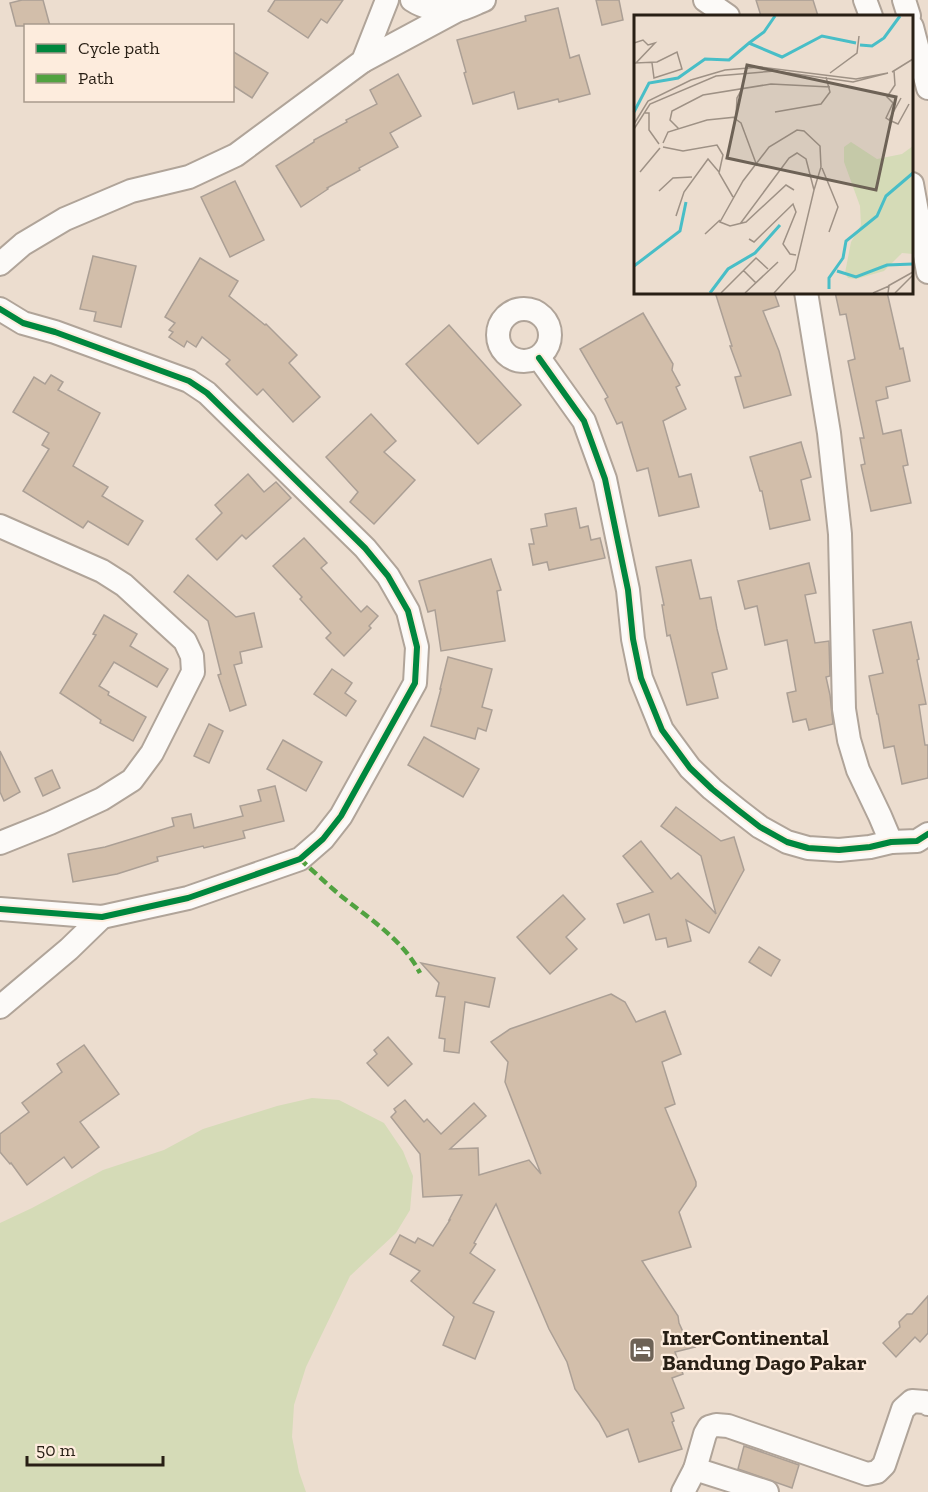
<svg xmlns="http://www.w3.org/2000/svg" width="928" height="1492" viewBox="0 0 928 1492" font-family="'Zilla Slab',serif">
<rect width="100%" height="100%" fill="#ecddcf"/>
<path fill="#d5dbb7" d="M312 1098 339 1100 384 1123 403 1151 413 1176 410 1210 396 1233 350 1276 306 1367 294 1405 292 1437 299 1472 306 1492H0V1223L32 1208 103 1170 164 1150 203 1129 277 1106Z"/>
<g fill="#d2beaa" stroke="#ab9f95" stroke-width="1.5">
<path d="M22 0H43L50 26H16L10 3Z"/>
<path d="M275 0H343L327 23 321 19 308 38 268 11Z"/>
<path d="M596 0H619L623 20 602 25Z"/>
<path d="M756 0H813L818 16H761Z"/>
<path d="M558 8 570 58 579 55 590 94 559 102 558 99 518 109 514 92 473 104 464 73 466 72 457 40 526 21 525 16Z"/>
<path d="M232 51 268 73 252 98 232 85Z"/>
<path d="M398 74 421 116 390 133 398 147 359 168 360 170 327 188 328 189 301 207 276 166 314 142V140L347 122 346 120 377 104 370 90Z"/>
<path d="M235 181 264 240 230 257 201 197Z"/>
<path d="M93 256 136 266 121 327 94 321 96 312 80 309Z"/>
<path d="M200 258 238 281 229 296 265 325 266 324 297 355 289 363 320 397 293 422 263 389 257 395 226 364 230 360 202 337 196 347 187 341 184 347 169 337 173 332 169 330 175 323 165 317Z"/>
<path d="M715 292H774L779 306 763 311 779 351 791 395 744 408 735 377 741 376 730 346H732Z"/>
<path d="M835 292H887L900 349 903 348 910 381 886 387 888 398 876 401 883 434 901 430 908 465 903 466 911 503 871 511 861 465 865 464 860 438H864L848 361 855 359 846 314 840 315Z"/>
<path d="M643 313 673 364 672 370 680 385 676 387 686 409 663 421 679 477 691 474 699 507 659 516 648 468 637 471 622 422 617 424 605 399 608 397 580 349Z"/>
<path d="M449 325 521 405 478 444 406 364Z"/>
<path d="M51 375 63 382 58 390 100 413 73 466 108 487 102 496 143 521 128 545 88 521 83 528 23 491 49 449 42 445 49 433 13 412 34 377 45 384Z"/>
<path d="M371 414 396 441 384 452 415 480 374 524 350 502 358 492 326 457Z"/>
<path d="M801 442 811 477 801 480 810 520 770 529 762 491H760L750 457Z"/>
<path d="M248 474 264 492 276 482 291 498 246 539 242 535 217 560 196 539 222 513 215 505Z"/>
<path d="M576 508 580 528 588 526 591 540 600 538 605 558 549 570 547 562 533 565 529 544H534L531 529 547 526 545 514Z"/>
<path d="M304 538 327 563 321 568 361 612 367 606 378 616 369 626 371 628 344 656 326 638 331 633 300 599 302 597 273 566Z"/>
<path d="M491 559 501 590 497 591 505 641 441 651 435 610 428 612 419 581Z"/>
<path d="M691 560 700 599 711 597 717 629 727 669 712 673 718 698 687 705 670 635 667 636 662 605H664L656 567Z"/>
<path d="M809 563 816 593 805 595 815 643 829 641 830 676 826 677 830 695 833 724 809 730 806 719 793 722 787 693 796 691 787 640 765 645 757 606 745 609 738 581Z"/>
<path d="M188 575 236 617 254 613 262 647 240 652 242 663 234 665 246 705 230 711 218 675 221 674 208 621 174 592Z"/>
<path d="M104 615 137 634 130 646 168 669 157 687 114 662 99 686 109 692 108 695 146 717 133 741 100 723 101 720 60 693 96 635 93 634Z"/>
<path d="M911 622 919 659 917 660 926 704 919 705 925 745H928V778L902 784 894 746 884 748 878 714H877L869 676 883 673 873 630Z"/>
<path d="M448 657 492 669 482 707 492 710 486 731 478 728 475 739 431 726 441 689H440Z"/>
<path d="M332 669 352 683 345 693 356 701 346 716 314 694Z"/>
<path d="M209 724 223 731 209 763 194 756Z"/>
<path d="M424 737 479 769 463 797 408 765Z"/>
<path d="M283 740 322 762 306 791 267 769Z"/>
<path d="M0 751 20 792 4 801 0 792Z"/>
<path d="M52 770 60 788 43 796 35 778Z"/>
<path d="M275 786 284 821 243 831 245 838 204 848 203 846 157 857 158 861 117 874 73 882 68 854 105 847 174 826 172 818 191 814 194 828 243 816 240 806 261 801 258 790Z"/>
<path d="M676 807 721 841 734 837 744 870 709 933 686 920 691 941 668 947 666 938 656 940 649 914 624 923 617 904 653 892 623 856 641 841 671 879 678 873 716 914 701 856 661 826Z"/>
<path d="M563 895 585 919 566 937 577 949 550 974 517 937Z"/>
<path d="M759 947 780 960 771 976 749 962Z"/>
<path d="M421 963 495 978 489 1007 465 1002 459 1053 444 1051 445 1039 439 1038 445 997 436 996 439 983Z"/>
<path d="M611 994 625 1002 636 1022 665 1011 681 1054 662 1062 675 1104 665 1108 696 1182V1186L679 1212 691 1247 642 1261 678 1316 679 1323 684 1334 695 1347 675 1352 683 1374 672 1378 684 1408 671 1413 674 1421 672 1422 682 1449 639 1462 628 1429 607 1437 599 1422 575 1389 567 1362 549 1329 496 1204 474 1243 476 1244 470 1253 495 1270 473 1303 494 1312 475 1359 443 1345 454 1317 411 1281 420 1271 390 1254 400 1235 415 1243 418 1238 433 1246 450 1220H449L462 1195 423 1197 420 1154 391 1117 396 1112 394 1109 405 1100 424 1122 427 1119 441 1134 474 1103 486 1116 450 1149 478 1148 479 1175 529 1160 541 1174 505 1082 508 1062 491 1042 510 1029Z"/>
<path d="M388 1037 412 1064 388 1086 367 1063 377 1054 374 1050Z"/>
<path d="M84 1045 119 1094 80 1122 99 1147 72 1168 64 1157 27 1185 11 1163 10 1164 0 1152V1134L29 1112 22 1103 62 1072 57 1064Z"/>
<path d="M928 1296V1333L920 1342 915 1337 896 1357 883 1343 900 1327 899 1322 907 1314H912Z"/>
<path d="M744 1446 799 1465 792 1488 738 1469Z"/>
</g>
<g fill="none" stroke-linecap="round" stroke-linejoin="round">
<defs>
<g id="minor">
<path d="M412 0C424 8 442 12 457 10 466 9 476 3 484 0"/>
<path d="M705 0 728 16"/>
<path d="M865 0 871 16"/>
<path d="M904 0 909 16"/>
<path d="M912 27 928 88"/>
<path d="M363 61 458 10"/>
<path d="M912 184 928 272"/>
<path d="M0 264 23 244 65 219 131 191 189 177 236 155 363 61 387 0"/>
<path d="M806 292 829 433 840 534 844 709 849 740 858 770 880 816 891 842"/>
<circle cx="524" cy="335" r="26"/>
<path d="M0 309 23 323 55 332 189 381 207 393 365 548 388 576 408 611 417 647 415 683 341 816 323 839 300 859 188 898 102 917 0 909"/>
<path d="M539 358 584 421 605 479 628 590 633 639 641 678 662 730 690 768 712 789 738 810 760 827 787 842 808 848 839 850 870 847 891 842 917 841 928 834"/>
<path d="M0 526 102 571 124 585 185 641 192 656 193 672 152 753 132 780 102 799 50 823 0 843"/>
<path d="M0 1007 69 949 102 917"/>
<path d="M683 1492 695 1469"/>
<path d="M767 1492 695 1469 705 1434 709 1427 716 1425 728 1426 867 1474 877 1472 884 1465 903 1409 912 1401 925 1402 928 1404"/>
</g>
</defs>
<use href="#minor" stroke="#b0a499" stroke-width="26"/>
<use href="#minor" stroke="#fcfaf8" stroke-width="22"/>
<path stroke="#51a240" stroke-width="4.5" stroke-dasharray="9 4.5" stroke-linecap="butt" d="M300 859C313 871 327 884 341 896 370 919 403 940 420 973"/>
<defs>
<g id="cycleway">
<path d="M0 309 23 323 55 332 189 381 207 393 365 548 388 576 408 611 417 647 415 683 341 816 323 839 300 859 188 898 102 917 0 909"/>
<path d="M539 358 584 421 605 479 628 590 633 639 641 678 662 730 690 768 712 789 738 810 760 827 787 842 808 848 839 850 870 847 891 842 917 841 928 834"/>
</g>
</defs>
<use href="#cycleway" stroke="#fdecdd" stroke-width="10"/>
<use href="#cycleway" stroke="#00873e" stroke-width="6"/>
</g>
<defs>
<symbol id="hotel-square" viewBox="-11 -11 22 22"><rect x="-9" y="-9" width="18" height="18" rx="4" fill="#6d6256" stroke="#fdecdd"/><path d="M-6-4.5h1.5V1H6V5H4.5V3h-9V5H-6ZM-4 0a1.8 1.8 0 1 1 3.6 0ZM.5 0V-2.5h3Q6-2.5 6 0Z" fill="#fff"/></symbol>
</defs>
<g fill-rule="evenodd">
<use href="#hotel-square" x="627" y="1335" width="30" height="30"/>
</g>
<g text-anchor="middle" stroke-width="4.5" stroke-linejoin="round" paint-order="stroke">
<g font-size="22" font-weight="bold" fill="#281f15" stroke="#fdecdd" text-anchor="start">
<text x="662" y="1345">InterContinental<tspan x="662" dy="25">Bandung Dago Pakar</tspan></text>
</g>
</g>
<g transform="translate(634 15)">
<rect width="279" height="279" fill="#ecddcf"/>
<path d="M217 127 243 144 268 139 279 131V239L268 238 250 256 222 264 214 263 211 258 217 227 227 210 226 191 210 147V132Z" fill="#d5dbb7"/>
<path fill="none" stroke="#48bec7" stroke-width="3" d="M115 28 130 17 141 1M226 30 238 31 250 23 266 1M0 97 15 68 44 63 71 44 95 45 115 28 148 42 188 21 222 28M0 251 46 216 52 187M203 256 222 262 253 250 279 249M195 274V263L209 243 212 226 243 201 252 181 279 158M76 278 94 254 121 238 146 210"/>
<path fill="none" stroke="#9e9185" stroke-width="1.5" d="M0 28 9 25 14 30 21 28 2 48 23 47 43 37 48 54 20 63 18 48M260 56 261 70 253 82 259 88 252 103 255 105 267 83M258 57 279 44M196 58 223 38 225 21M141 97 187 89 196 77 192 62M11 98H15V115L25 129M100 103 107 108 123 151M255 105 264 109 275 89M0 109 14 86 57 65 91 55 126 52 222 64 254 58 219 67 141 56 82 61 16 89 0 114M45 114 36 105 38 96 69 80 137 69 196 72M29 128 34 117 73 105 102 102 103 83 109 72M29 132 49 136 83 130 89 140 85 158 99 182M188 153 204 192 195 217M6 157 26 133M160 175 152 170 112 207 96 211 86 207 109 166 135 132 163 115 170 116 186 131 187 152 180 175M25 176 39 163 58 162M42 201 50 177 74 144 85 157M106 209 155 143 163 138 172 144 180 175 161 255 140 278M71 219 86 205M115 224 120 227 159 189 162 197 149 229 156 239 162 240M109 255 122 268M254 271 279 257M87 278 122 243 134 254M111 278 144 247M239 278 255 271 254 278M261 278 279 260"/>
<path fill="#6d6256" fill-opacity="0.15" stroke="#6d6256" stroke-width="3" d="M113 50 262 82 242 175 93 143Z"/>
<rect width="279" height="279" fill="none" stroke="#281f15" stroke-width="3"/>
</g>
<rect x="24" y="24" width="210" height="78" fill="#fdecdd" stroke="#a89a8d" stroke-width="1.5"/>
<rect x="36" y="44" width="30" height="9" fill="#00873e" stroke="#a89a8d" stroke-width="1.5"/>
<text x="78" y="54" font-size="18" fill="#281f15">Cycle path</text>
<rect x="36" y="74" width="30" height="9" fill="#51a240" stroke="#a89a8d" stroke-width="1.5"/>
<text x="78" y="84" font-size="18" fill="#281f15">Path</text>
<path d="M27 1456v9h136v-9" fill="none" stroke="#281f15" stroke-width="3"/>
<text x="36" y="1456" font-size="18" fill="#281f15" stroke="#fdecdd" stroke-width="4.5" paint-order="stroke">50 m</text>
</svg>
